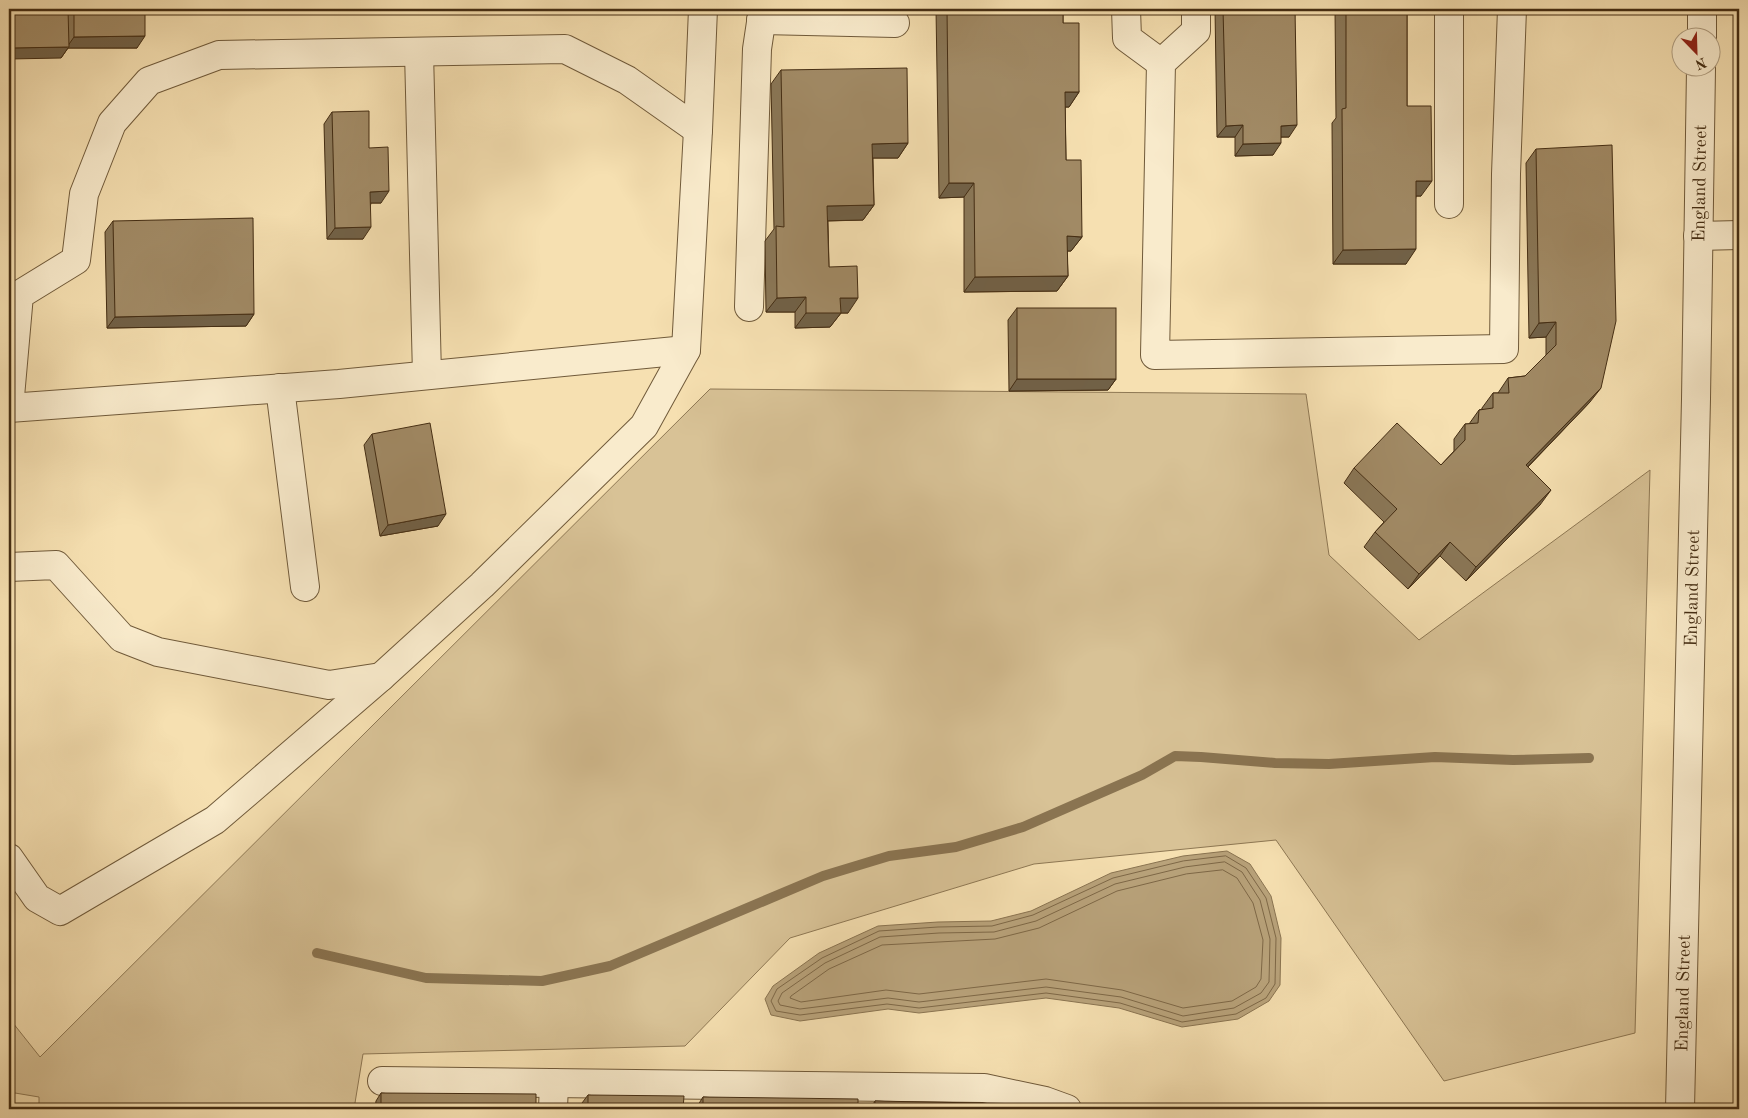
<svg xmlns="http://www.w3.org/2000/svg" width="1748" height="1118" viewBox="0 0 1748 1118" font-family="'Old Standard TT',serif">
<rect width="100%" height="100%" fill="#f6e0b1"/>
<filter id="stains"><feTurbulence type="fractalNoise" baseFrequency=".004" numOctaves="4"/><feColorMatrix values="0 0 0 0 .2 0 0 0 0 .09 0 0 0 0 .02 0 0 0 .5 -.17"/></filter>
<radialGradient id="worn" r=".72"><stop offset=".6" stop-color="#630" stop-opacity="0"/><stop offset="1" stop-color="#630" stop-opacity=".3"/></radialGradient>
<path fill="#d8c296" stroke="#8e7854" d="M710 389 1306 394 1329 555 1419 640 1650 470 1635 1033 1444 1081 1276 840 1034 864 790 938 685 1046 363 1054 354 1109H39V1097L9 1092V1018L40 1057Z"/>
<path fill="#b9a37b" stroke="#8a7451" d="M1227 851 1250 864 1271 896 1281 938 1280 985 1269 1001 1238 1019 1182 1027 1119 1008 1046 998 919 1013 888 1009 800 1021 771 1015 765 999 773 986 819 953 878 926 938 922 991 921 1031 911 1111 873 1183 856Z"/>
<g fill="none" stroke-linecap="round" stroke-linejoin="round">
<g stroke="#7e6847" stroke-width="1">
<path d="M1226 856 1246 868 1266 898 1276 938 1275 984 1266 998 1236 1014 1182 1022 1120 1003 1046 993 919 1008 887 1004 800 1015 776 1011 771 1001 777 989 822 958 879 931 938 927 992 926 1033 915 1113 878 1183 861Z"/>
<path d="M1225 862 1242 872 1260 900 1270 939 1269 982 1261 993 1234 1008 1183 1016 1121 997 1046 987 919 1002 888 998 800 1009 780 1005 778 1001 782 993 825 963 880 937 939 933 994 932 1036 921 1115 884 1185 867Z"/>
<path d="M1223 870 1237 878 1253 903 1263 940 1261 979 1256 987 1232 1001 1183 1008 1122 990 1046 979 919 994 886 990 801 1002 790 998 791 996 829 969 882 945 995 939 1039 928 1117 891 1186 874Z"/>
</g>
<path stroke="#8a7451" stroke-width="10" d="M317 953 426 978 542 981 610 966 823 876 889 856 956 847 1023 827 1142 775 1175 756 1201 757 1275 763 1329 764 1435 757 1513 760 1589 758"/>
<defs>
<g id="minor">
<path d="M1126 9 1127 38 1161 63"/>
<path d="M1196 9V31L1161 63 1155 355 1504 349 1506 174 1512 9"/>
<path d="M1449 9V204"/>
<path d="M761 20 895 23"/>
<path d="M1702 38V9"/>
<path d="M419 52 427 375"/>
<path d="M1698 236 1739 235"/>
<path d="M749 307 757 49 763 9"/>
<path d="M280 388 305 587"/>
<path d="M9 408 19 295 76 260 84 194 112 123 149 81 219 55 565 49 627 80 698 130"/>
<path d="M9 408 339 384 686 350"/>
<path d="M9 567 56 565 122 638 158 652 329 685 381 677"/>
<path d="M9 858 37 898 60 911 215 820 381 677 482 585 644 426 686 350 698 130 703 9"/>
<path d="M382 1081 984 1088 1045 1101 1067 1109"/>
<path d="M553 1109 554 1083"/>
<path id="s1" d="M1680 1109 1696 399 1701 68"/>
</g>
</defs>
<use href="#minor" stroke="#705a3a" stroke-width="30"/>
<use href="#minor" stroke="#f9ebcc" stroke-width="28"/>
</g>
<g fill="#8a7757" stroke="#442d13">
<path d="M9 9H145L137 48H68L61 58Z"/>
<path d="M936 9H1063V23L1079 92 1069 107H1065L1066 160 1082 237 1071 251H1067L1068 276 1057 291 964 292V197L939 198Z"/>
<path d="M1215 9H1295L1289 137H1281L1273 155 1235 156V137H1217Z"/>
<path d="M1335 9H1407V106L1421 196H1416L1406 264H1333L1332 123 1336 118Z"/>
<path d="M781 70 908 143 898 158H873L874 205 863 220 828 221 829 267 848 313H841L830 327 795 328V312H766L765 241 774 229 771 84Z"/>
<path d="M332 112 369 148 381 203H371L363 239H327L324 124Z"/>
<path d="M1536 149 1590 402 1528 467 1540 505 1466 581 1440 556 1408 589 1364 547 1375 532 1384 522 1344 483 1354 468 1441 465 1454 451V439L1465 424H1469L1479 410 1482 409V408L1493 393H1498L1508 378 1525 376 1546 355V337L1529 338 1526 163Z"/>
<path d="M113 221 254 314 246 326 107 328 105 232Z"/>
<path d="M1017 308 1116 379 1108 390 1009 391 1008 320Z"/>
<path d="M372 434 438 526 380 536 364 445Z"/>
<path d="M381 1093 536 1109H375L376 1101Z"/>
<path d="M588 1095 683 1109H582V1103Z"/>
<path d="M703 1097 858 1109H697L698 1105Z"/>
<path d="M875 1101 1030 1109H870Z"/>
</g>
<g fill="#716147" stroke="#442d13">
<path d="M145 36 137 48H68L61 58 9 59V48L67 47 74 37Z"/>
<path d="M1065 92H1079L1069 107H1055Z"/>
<path d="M1243 125 1235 137H1217L1226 126Z"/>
<path d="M1297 125 1289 137H1273L1281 126Z"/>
<path d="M908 143 898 158H862L872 144Z"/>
<path d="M1281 143 1273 155 1235 156 1243 144Z"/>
<path d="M1416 181H1432L1421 196H1406Z"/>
<path d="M949 183H974L964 197 939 198Z"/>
<path d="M389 191 381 203H362L370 192Z"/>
<path d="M874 205 863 220 817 221 827 206Z"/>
<path d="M371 227 363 239H327L335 228Z"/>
<path d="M1067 236 1082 237 1071 251H1057Z"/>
<path d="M1416 249 1406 264H1333L1343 250Z"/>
<path d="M1068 276 1057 291 964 292 975 277Z"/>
<path d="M806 297 795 312H766L777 298Z"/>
<path d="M840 298H858L848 313H841L830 327 795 328 806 313Z"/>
<path d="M254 314 246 326 107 328 115 317Z"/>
<path d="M1556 322 1546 337 1529 338 1539 323Z"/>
<path d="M1017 379H1116L1108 390 1009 391Z"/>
<path d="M1601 388 1590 402 1515 480 1526 465Z"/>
<path d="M1551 490 1540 505 1466 581 1476 567Z"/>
<path d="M446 514 438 526 380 536 388 525Z"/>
<path d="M1450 542 1440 556 1408 589 1419 574Z"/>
</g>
<g fill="#a18a65" stroke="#442d13">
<path d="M9 9H68L69 47 9 48Z"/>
<path d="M74 9H145V36L74 37Z"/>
<path d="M947 9H1063V23H1079V92H1065L1066 160H1081L1082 237 1067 236 1068 276 975 277 974 183H949Z"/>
<path d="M1223 9H1295L1297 125 1281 126V143L1243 144V125L1226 126Z"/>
<path d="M1346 9H1407V106H1431L1432 181H1416V249L1343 250 1342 109 1346 108Z"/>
<path d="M907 68 908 143 872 144 874 205 827 206 829 267 857 266 858 298H840L841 313H806V297L777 298 776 226 784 227 781 70Z"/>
<path d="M369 111V148L388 147 389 191 370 192 371 227 335 228 332 112Z"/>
<path d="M1612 145 1616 321 1601 388 1526 465 1551 490 1476 567 1450 542 1419 574 1375 532 1397 509 1354 468 1397 423 1441 465 1465 440V424L1478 423 1479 410 1493 408V393H1509L1508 378 1525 376 1556 345V322L1539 323 1536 149Z"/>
<path d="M253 218 254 314 115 317 113 221Z"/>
<rect x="1017" y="308" width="99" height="71"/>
<path d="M430 423 446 514 388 525 372 434Z"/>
<path d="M381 1093 536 1094V1109H381Z"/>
<path d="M588 1095 684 1096 683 1109H588Z"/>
<path d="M703 1097 858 1099V1109H703Z"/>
<path d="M875 1101 1030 1104V1109H875Z"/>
</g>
<g text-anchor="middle" stroke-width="4" stroke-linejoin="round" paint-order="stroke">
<g font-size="18" fill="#442d13" stroke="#f9ebcc">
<text dy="6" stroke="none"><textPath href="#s1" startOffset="926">England Street</textPath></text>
<text dy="6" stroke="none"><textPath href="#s1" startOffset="521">England Street</textPath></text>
<text dy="6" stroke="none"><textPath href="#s1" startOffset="116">England Street</textPath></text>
</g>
</g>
<rect width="1748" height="1118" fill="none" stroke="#f6e0b1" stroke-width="30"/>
<rect x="10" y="10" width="1728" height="1098" fill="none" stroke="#442d13" stroke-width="2.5"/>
<rect x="15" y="15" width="1718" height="1088" fill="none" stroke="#442d13"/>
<g transform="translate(1696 52) rotate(157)"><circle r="24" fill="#f9ebcc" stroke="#b19f82"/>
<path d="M0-4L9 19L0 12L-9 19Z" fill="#8f2418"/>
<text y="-8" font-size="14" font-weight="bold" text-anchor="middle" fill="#442d13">N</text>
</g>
<rect width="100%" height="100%" filter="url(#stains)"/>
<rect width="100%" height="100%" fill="url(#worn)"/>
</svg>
